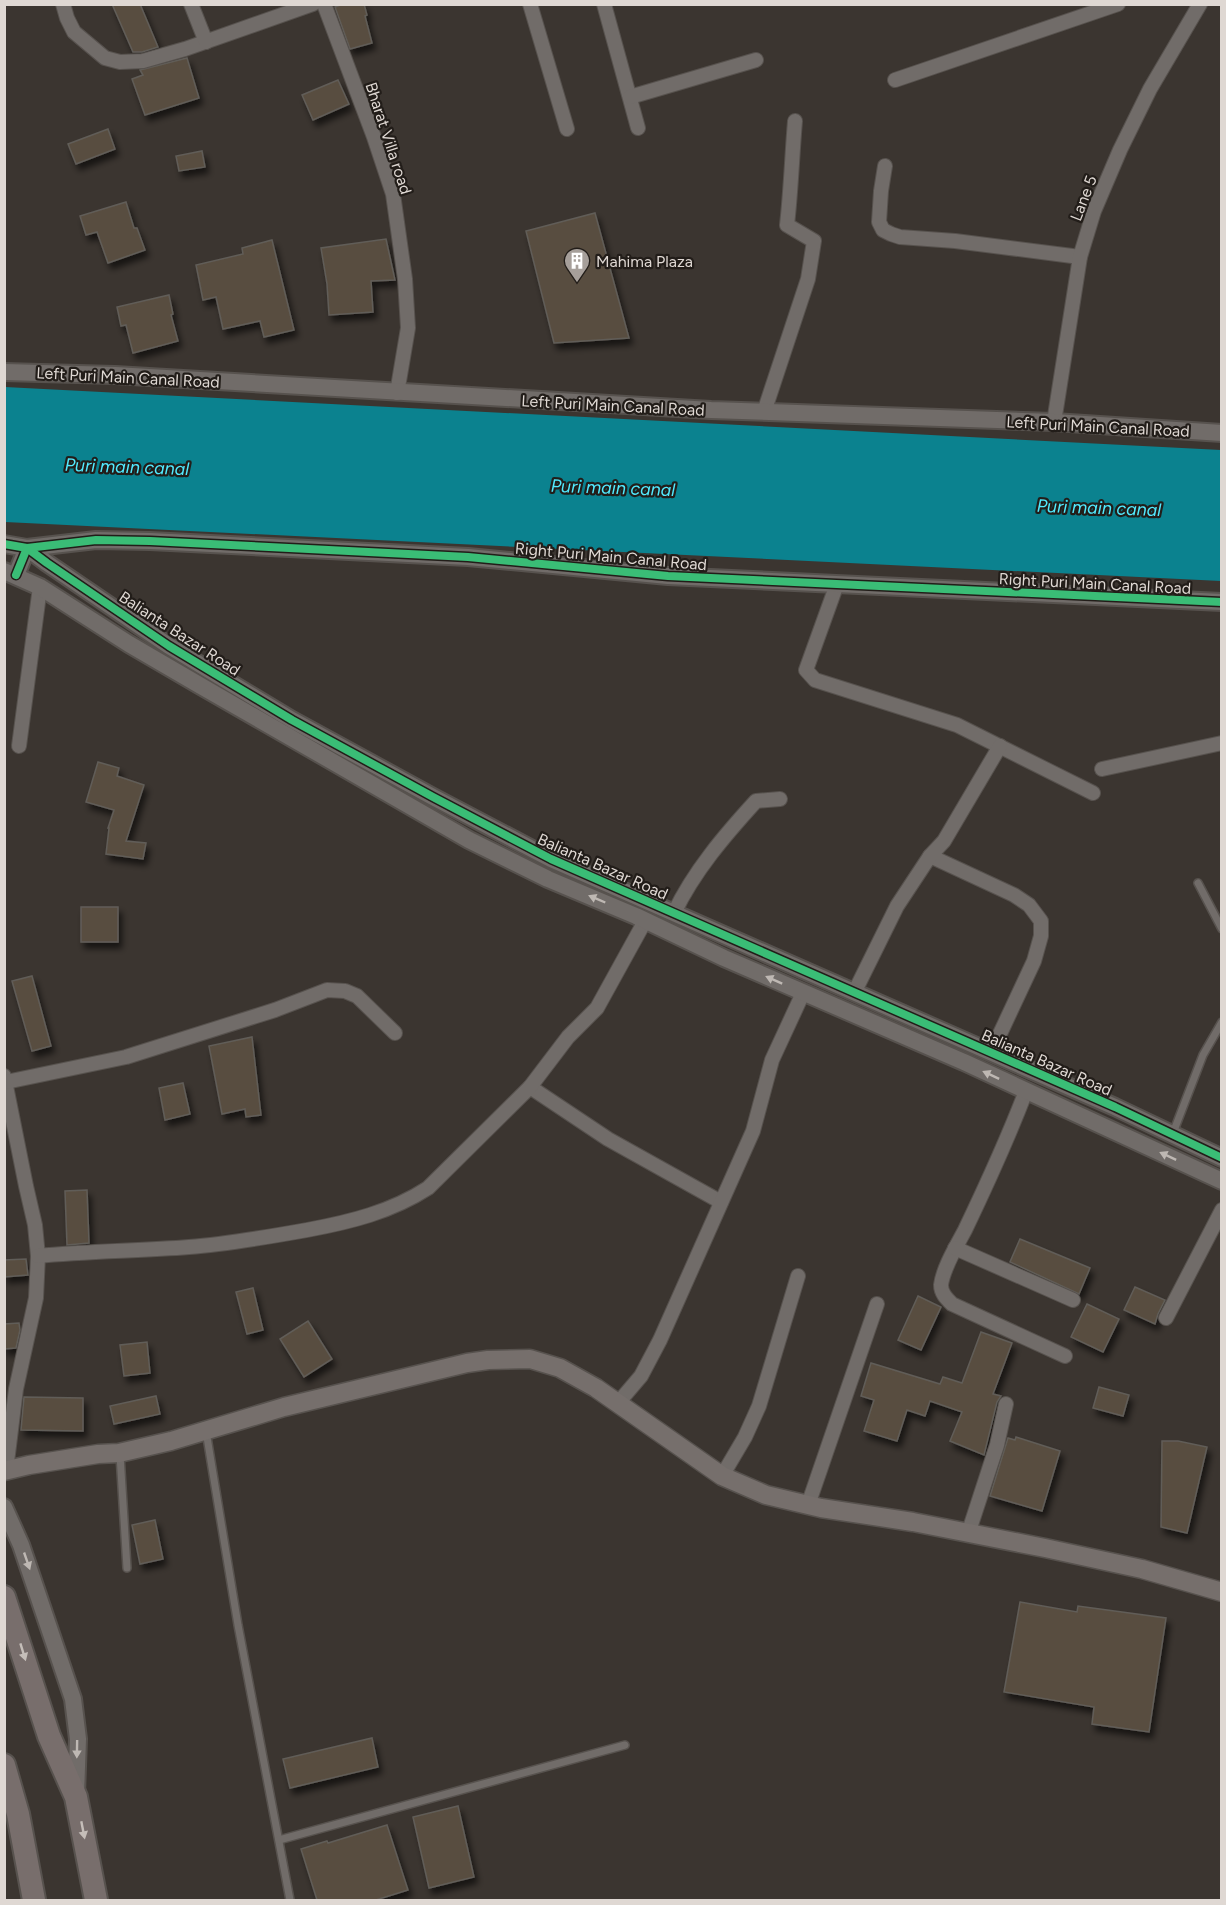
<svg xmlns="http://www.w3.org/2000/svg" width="1226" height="1905" viewBox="0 0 1226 1905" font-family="Figtree,sans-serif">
<defs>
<filter id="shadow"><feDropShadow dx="3.5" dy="6" stdDeviation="3" flood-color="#0009"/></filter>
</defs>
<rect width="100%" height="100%" fill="#3b3530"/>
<path fill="#0b828f" d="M5 387 1221 450V581L5 522Z"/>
<g fill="#594e40" stroke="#615d58" stroke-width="1.5" filter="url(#shadow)">
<path d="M112 4H140L158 47 142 52H133Z"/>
<path d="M343 4H364L367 15 365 16 372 43 350 49 335 7Z"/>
<path d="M187 58 199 98 145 115 132 79 143 75 140 70Z"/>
<path d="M338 80 349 104 313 120 302 95Z"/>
<path d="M108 129 115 149 76 164 68 144Z"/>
<path d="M202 151 205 167 179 171 176 156Z"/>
<path d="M126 202 134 228H137L145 250 108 263 97 232 86 235 80 216Z"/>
<path d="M595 213 629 338 554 343 526 231Z"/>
<path d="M386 239 395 280 371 281 373 312 329 315 327 284 321 248Z"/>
<path d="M272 240 294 330 264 337 260 321 223 329 216 297 203 300 196 265 243 254 242 248Z"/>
<path d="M169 295 173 314 171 315 178 341 133 353 126 325 121 326 117 307Z"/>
<path d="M98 762 119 768 117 776 144 785 126 841 146 843 143 859 106 854 109 828H108L114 810 86 802Z"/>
<rect x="81" y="907" width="37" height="35"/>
<path d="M32 976 51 1046 32 1051 12 981Z"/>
<path d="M252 1037 261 1115 246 1117 245 1109 222 1114 209 1046Z"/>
<path d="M183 1083 190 1114 165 1120 159 1088Z"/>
<path d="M87 1190 89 1243 67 1245 65 1191Z"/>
<path d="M1020 1239 1090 1268 1079 1294 1010 1262Z"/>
<path d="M26 1259 28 1275 4 1277V1260Z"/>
<path d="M1135 1287 1165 1300 1158 1314 1155 1324 1124 1310Z"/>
<path d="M253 1288 263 1330 247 1334 236 1292Z"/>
<path d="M918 1296 941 1307 921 1350 898 1340Z"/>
<path d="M1087 1304 1119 1319 1103 1352 1071 1337Z"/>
<path d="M308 1321 332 1359 304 1377 280 1339Z"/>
<path d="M19 1323 20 1330 16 1348 4 1349V1324Z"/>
<path d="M981 1332 1012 1343 993 1394 1001 1396 997 1402 984 1455 950 1441 962 1412 930 1401 925 1416 907 1410 897 1441 864 1431 874 1400 861 1396 871 1363 940 1384 943 1377 962 1383Z"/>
<path d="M147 1342 150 1373 124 1376 120 1345Z"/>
<path d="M1099 1387 1129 1395 1123 1416 1093 1408Z"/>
<path d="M156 1396 160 1414 114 1424 110 1406Z"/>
<path d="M24 1397 83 1398V1431L21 1430Z"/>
<path d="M1016 1437 1060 1451 1042 1511 990 1496 1008 1438 1015 1440Z"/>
<path d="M1162 1441H1178L1207 1447 1187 1533 1161 1527Z"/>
<path d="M155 1520 163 1559 140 1564 132 1525Z"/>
<path d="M1020 1602 1077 1612 1078 1606 1166 1618 1149 1732 1092 1724 1094 1707 1004 1692Z"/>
<path d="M372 1738 378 1767 290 1788 283 1759Z"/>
<path d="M458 1806 474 1877 429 1888 413 1817Z"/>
<path d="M387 1825 408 1890 376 1900H317L301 1849 327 1841 328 1843Z"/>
</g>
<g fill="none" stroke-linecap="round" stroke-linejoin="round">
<defs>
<g id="service">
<path d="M1198 883 1222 929"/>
<path d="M1173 1133 1203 1055 1222 1022"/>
<path d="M206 1431 238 1625 290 1900"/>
<path d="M120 1455 127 1568"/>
<path d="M279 1840 625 1745"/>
</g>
<g id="minor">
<path d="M63 4 67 18 74 32 105 58 120 62 143 61 185 49 313 4"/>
<path d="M191 4 206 42"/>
<path d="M324 4 374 137 393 194 405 279 408 328 397 393"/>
<path d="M530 4 567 129"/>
<path d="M604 4 638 128"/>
<path d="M895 80 1118 4"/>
<path d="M630 97 756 60"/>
<path d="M885 166 881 191 879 222 883 230 891 234 900 237 955 241 1080 257"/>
<path d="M764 412 808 279 814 241 787 225C791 190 792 156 795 121"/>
<path d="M1054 422 1080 257 1094 211 1120 150 1150 89 1200 4"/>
<path d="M837 584 806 670 815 680 957 725 1093 793"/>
<path d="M19 746 40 587"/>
<path d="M1102 769 1222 743"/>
<path d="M930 856 1014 895 1029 905 1041 921V936L1034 961 991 1053"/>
<path d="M674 913C694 871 725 835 756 801L780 799"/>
<path d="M855 991 897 906 930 856 944 841 1000 746"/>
<path d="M4 1076 26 1186 35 1225 38 1256 36 1298 16 1389 6 1470"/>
<path d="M6 1082 126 1057 275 1010 327 990 345 991 357 996 395 1033"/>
<path d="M530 1087 608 1139 721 1202"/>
<path d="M1026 1091C1008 1138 987 1184 965 1230 957 1245 943 1268 941 1285 941 1293 946 1298 952 1304L1065 1356"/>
<path d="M955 1248 1073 1300"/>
<path d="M38 1256C88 1251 139 1251 189 1247 229 1244 268 1237 307 1230 350 1222 391 1212 428 1188L530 1087 568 1037 597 1008 645 921"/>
<path d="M1166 1318 1222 1210"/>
<path d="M618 1403 641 1376 660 1340 753 1131 772 1060 803 993"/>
<path d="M722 1476 745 1437 759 1406 798 1276"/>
<path d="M808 1505 877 1304"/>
<path d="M968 1534 997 1445 1006 1404"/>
</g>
<g id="tertiary">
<path d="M4 372 115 375 711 410 1054 422 1222 433"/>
<path d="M4 544 27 548 47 563 169 646 292 720 433 797 551 859 1115 1107 1222 1158"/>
<path d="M4 571 40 587 129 644 201 686 469 840 548 879 636 916 724 958 964 1062 1222 1181"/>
<path d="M16 575 27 548 96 540 150 541 468 557 668 576 1222 602"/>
<path d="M4 1507 21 1545 73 1699 78 1739 76 1794"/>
</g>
<path id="secondary" d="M4 1471 29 1465 98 1454 119 1453 171 1441 284 1407 467 1363 488 1360 530 1359 560 1368 596 1388 722 1476 766 1495 821 1508 913 1522 1045 1548 1142 1569 1222 1592"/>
<g id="trunk">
<path d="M4 1597 49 1736 76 1797 96 1900"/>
<path d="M4 1765 18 1814 34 1900"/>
</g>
</defs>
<use href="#service" stroke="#57524e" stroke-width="10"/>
<use href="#minor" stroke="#57524e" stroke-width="16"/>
<use href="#tertiary" stroke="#57524e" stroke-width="20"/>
<use href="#secondary" stroke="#57524e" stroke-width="21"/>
<use href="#trunk" stroke="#57524e" stroke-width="26"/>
<use href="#service" stroke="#716c69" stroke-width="7"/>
<use href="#minor" stroke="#716c69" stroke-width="14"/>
<use href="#tertiary" stroke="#716c69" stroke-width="16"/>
<use href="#secondary" stroke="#766f6c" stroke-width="18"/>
<use href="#trunk" stroke="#786e6c" stroke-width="22"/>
<defs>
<g id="cycleway">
<path d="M4 544 27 548 47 563 169 646 292 720 433 797 551 859 1115 1107 1222 1158"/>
<path d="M16 575 27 548 96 540 150 541 468 557 668 576 1222 602"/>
</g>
</defs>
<use href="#cycleway" stroke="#221d19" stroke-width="11"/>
<use href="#cycleway" stroke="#3abd76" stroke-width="8"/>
</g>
<defs><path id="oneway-solid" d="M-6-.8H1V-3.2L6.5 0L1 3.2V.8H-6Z" transform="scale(1.5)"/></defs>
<g fill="#beb8b3">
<use href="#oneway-solid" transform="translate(597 899) rotate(-157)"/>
<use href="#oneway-solid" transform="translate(774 980) rotate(-156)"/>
<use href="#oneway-solid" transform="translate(991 1075) rotate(-155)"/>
<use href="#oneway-solid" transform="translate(1168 1156) rotate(-155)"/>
<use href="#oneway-solid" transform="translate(27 1561) rotate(71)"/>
<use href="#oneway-solid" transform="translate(77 1749) rotate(91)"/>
</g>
<g fill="#c5beb9">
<use href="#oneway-solid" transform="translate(23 1652) rotate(73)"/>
<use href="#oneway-solid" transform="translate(83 1830) rotate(79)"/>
</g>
<defs>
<symbol id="building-pin" viewBox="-11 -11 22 30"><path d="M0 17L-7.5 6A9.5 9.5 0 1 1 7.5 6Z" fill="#a69f9a" stroke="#221d19"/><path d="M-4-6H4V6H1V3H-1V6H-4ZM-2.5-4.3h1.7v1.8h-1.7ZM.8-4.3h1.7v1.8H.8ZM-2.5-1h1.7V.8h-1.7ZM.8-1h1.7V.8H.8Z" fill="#fff"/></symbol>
</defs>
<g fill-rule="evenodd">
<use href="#building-pin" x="562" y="246" width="30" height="40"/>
</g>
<g text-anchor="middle" stroke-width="4.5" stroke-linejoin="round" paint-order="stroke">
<g font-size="16" fill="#dfd8d3" stroke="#221d19">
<text transform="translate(389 138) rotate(72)" y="6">Bharat Villa road</text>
<text transform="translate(1083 198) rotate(-69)" y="6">Lane 5</text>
<text transform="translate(128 377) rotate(3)" y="6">Left Puri Main Canal Road</text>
<text transform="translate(613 405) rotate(3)" y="6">Left Puri Main Canal Road</text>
<text transform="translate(1098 426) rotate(3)" y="6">Left Puri Main Canal Road</text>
<text transform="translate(611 556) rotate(5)" y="6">Right Puri Main Canal Road</text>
<text transform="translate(1095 583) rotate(3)" y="6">Right Puri Main Canal Road</text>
<text transform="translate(180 633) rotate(33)" y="6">Balianta Bazar Road</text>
<text transform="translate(603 866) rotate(24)" y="6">Balianta Bazar Road</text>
<text transform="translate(1047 1062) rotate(24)" y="6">Balianta Bazar Road</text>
</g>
<g font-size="16" fill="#dfd8d3" stroke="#221d19" text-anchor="start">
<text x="596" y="267">Mahima Plaza</text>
</g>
<g font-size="18" font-style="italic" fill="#52ebff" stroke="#221d19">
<text transform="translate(127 467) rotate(2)" y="6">Puri main canal</text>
<text transform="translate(613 488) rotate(2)" y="6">Puri main canal</text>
<text transform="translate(1099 508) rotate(2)" y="6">Puri main canal</text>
</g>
</g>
<rect width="1226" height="1905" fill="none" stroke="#dfd8d3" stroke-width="12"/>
</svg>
